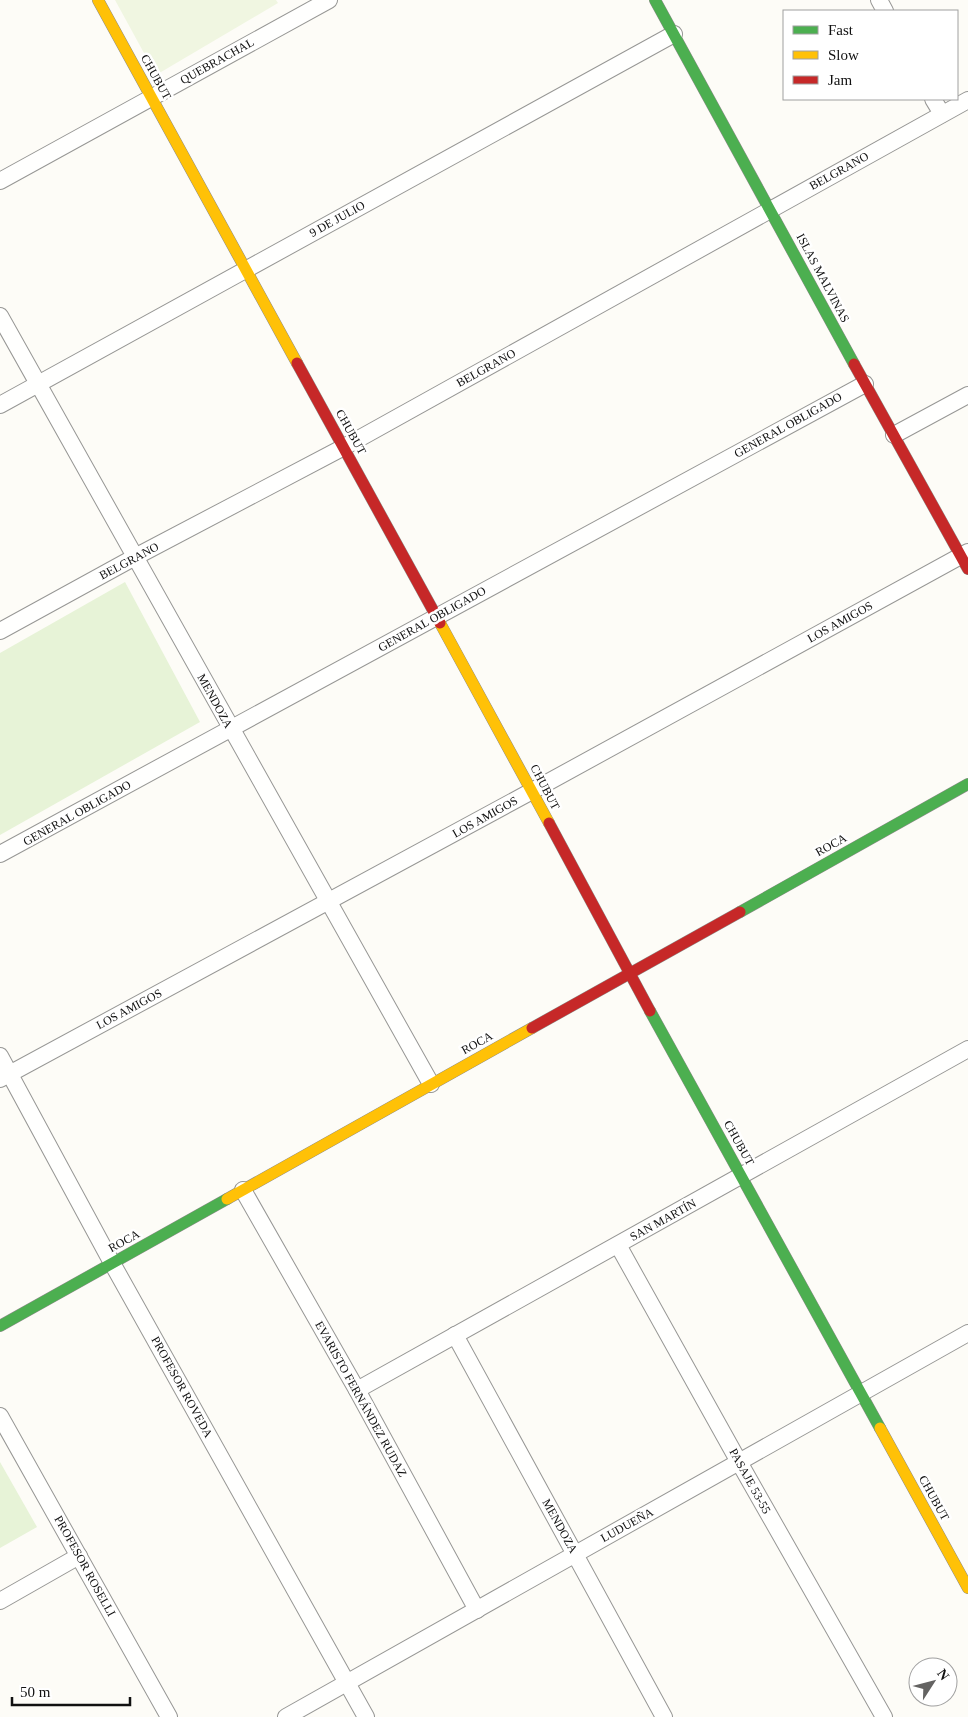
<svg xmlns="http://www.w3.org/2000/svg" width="968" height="1717" viewBox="0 0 968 1717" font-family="Georgia,serif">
<rect width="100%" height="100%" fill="#fdfcf7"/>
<g fill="#e7f3d7">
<path d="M125 582 200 722 0 835V653Z"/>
<path d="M0 1462 37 1527 0 1548Z"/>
</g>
<path fill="#f0f6e1" d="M115 0H276L278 3 156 75Z"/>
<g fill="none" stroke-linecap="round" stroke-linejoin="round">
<defs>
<g id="street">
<path d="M879 0 885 11"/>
<path d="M933 99 942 114"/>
<path d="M0 181 329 0"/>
<path d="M0 316 431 1084"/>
<path d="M0 405 674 34"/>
<path d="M894 435 968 395"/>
<path d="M0 631 135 557 344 447 968 100"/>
<path d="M0 854 865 384"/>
<path d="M0 1056 112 1263 366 1717"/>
<path d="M0 1079 532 791 968 552"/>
<path d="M243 1190 357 1390 477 1610"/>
<path d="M618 1245 739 1462 884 1717"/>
<path d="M455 1335 664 1717"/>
<path d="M357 1390 968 1049"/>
<path d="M0 1416 169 1717"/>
<path d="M0 1601 79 1556"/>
<path d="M286 1717 968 1333"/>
</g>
<g id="fast">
<path d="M655 0 854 364"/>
<path d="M740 912 968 784"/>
<path d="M650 1011 880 1428"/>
<path d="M0 1326 227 1199"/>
</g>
<g id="slow">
<path d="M98 0 297 363"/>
<path d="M440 623 549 823"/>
<path d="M227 1199 532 1028"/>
<path d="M880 1428 968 1588"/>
</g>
<g id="jam">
<path d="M297 363 440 623"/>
<path d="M854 364 968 569"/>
<path d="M549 823 650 1011"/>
<path d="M532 1028 740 912"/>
</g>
</defs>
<use href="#street" stroke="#979795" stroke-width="18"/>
<use href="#fast" stroke="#8e8d8b" stroke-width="12"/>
<use href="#slow" stroke="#8e8d8b" stroke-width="12"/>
<use href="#jam" stroke="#8e8d8b" stroke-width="12"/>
<use href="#street" stroke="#fffffe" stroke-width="16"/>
<use href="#fast" stroke="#4caf50" stroke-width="11"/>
<use href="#slow" stroke="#ffc107" stroke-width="11"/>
<use href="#jam" stroke="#c62828" stroke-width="11"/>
</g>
<g text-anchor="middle" stroke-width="5" stroke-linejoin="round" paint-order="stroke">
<g font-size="12" fill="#111" stroke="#fff">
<text transform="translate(217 61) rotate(-29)" y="4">QUEBRACHAL</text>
<text transform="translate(156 77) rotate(61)" y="4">CHUBUT</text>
<text transform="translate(839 171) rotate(-29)" y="4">BELGRANO</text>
<text transform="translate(337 219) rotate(-29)" y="4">9 DE JULIO</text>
<text transform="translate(823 278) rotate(62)" y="4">ISLAS MALVINAS</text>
<text transform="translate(486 368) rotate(-29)" y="4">BELGRANO</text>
<text transform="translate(788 425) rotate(-29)" y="4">GENERAL OBLIGADO</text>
<text transform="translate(351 432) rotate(61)" y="4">CHUBUT</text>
<text transform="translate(129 561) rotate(-28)" y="4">BELGRANO</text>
<text transform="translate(432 619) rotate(-29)" y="4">GENERAL OBLIGADO</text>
<text transform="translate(840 622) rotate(-29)" y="4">LOS AMIGOS</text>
<text transform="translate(215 701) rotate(61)" y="4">MENDOZA</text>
<text transform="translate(545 787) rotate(62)" y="4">CHUBUT</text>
<text transform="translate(77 813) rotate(-29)" y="4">GENERAL OBLIGADO</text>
<text transform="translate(485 817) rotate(-29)" y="4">LOS AMIGOS</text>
<text transform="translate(831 845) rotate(-29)" y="4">ROCA</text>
<text transform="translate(129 1009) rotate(-28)" y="4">LOS AMIGOS</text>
<text transform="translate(477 1043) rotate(-29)" y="4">ROCA</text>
<text transform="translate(739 1143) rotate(61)" y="4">CHUBUT</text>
<text transform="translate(663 1220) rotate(-29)" y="4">SAN MARTÍN</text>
<text transform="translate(124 1241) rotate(-29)" y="4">ROCA</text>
<text transform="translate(182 1387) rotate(61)" y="4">PROFESOR ROVEDA</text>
<text transform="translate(361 1399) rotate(61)" y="4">EVARISTO FERNÁNDEZ RUDAZ</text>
<text transform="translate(750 1481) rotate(61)" y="4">PASAJE 53-55</text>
<text transform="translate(934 1498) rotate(61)" y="4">CHUBUT</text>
<text transform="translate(627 1525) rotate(-29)" y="4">LUDUEÑA</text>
<text transform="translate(560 1526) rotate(61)" y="4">MENDOZA</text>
<text transform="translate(85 1566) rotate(61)" y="4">PROFESOR ROSELLI</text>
</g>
</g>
<rect x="783" y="10" width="175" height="90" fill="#ffffff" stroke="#a0a0a0"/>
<rect x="793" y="26" width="25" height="8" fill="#4caf50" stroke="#a0a0a0"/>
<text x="828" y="35" font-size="15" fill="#111111">Fast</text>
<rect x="793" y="51" width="25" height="8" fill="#ffc107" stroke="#a0a0a0"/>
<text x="828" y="60" font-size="15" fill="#111111">Slow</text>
<rect x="793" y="76" width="25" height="8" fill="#c62828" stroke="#a0a0a0"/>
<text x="828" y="85" font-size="15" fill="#111111">Jam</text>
<g transform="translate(933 1682) rotate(54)"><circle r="24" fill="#ffffff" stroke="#a0a0a0"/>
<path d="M0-4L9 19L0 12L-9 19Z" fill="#646362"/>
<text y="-8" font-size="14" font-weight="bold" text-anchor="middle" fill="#111111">N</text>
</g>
<path d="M12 1697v8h118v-8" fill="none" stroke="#111111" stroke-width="2.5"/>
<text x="20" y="1697" font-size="15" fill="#111111" stroke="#ffffff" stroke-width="4" paint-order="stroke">50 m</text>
</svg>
